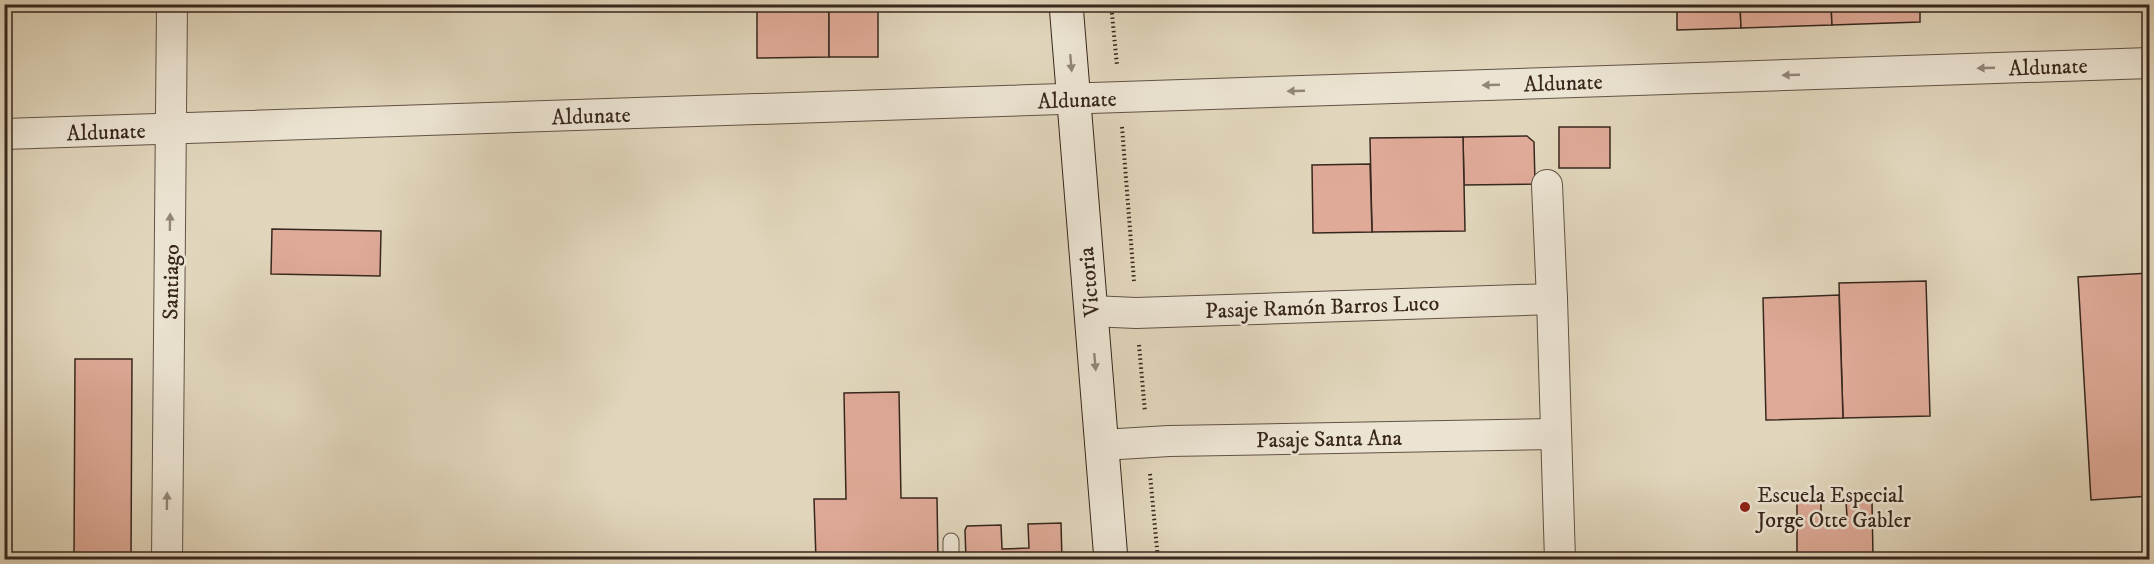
<svg xmlns="http://www.w3.org/2000/svg" width="2154" height="564" viewBox="0 0 2154 564" font-family="'IM FELL DW Pica',serif">
<rect width="100%" height="100%" fill="#e1d6bc"/>
<filter id="stains"><feTurbulence type="fractalNoise" baseFrequency=".00333" numOctaves="4"/><feColorMatrix values="0 0 0 0 .2 0 0 0 0 .09 0 0 0 0 .02 0 0 0 .5 -.17"/></filter>
<radialGradient id="worn" r=".72"><stop offset=".6" stop-color="#630" stop-opacity="0"/><stop offset="1" stop-color="#630" stop-opacity=".3"/></radialGradient>
<g fill="#dfaa98" stroke="#38271d" stroke-width="1.5">
<path d="M757 4H829V57L757 58Z"/>
<rect x="829" y="4" width="49" height="53"/>
<path d="M1677 4H1740L1741 28 1677 30Z"/>
<path d="M1740 4H1831L1832 25 1741 28Z"/>
<path d="M1831 4H1920V22L1832 25Z"/>
<rect x="1559" y="127" width="51" height="41"/>
<path d="M1527 136 1534 142 1535 184 1464 185 1463 137Z"/>
<path d="M1463 137 1465 231 1372 232 1370 138Z"/>
<path d="M1370 164 1372 232 1313 233 1312 165Z"/>
<path d="M272 229 381 231 380 276 271 274Z"/>
<path d="M2150 273V496L2091 500 2078 277Z"/>
<path d="M1926 281 1930 416 1843 418 1839 283Z"/>
<path d="M1839 295 1843 418 1766 420 1763 298Z"/>
<path d="M75 359H132L131 560H74Z"/>
<path d="M899 392 901 498H937L938 560H816L814 499H846L844 393Z"/>
<path d="M1846 501H1872L1873 556H1797V502H1821V517H1847Z"/>
<path d="M1061 523 1062 560H966L965 530 967 526 1001 525 1002 549 1029 548 1028 524Z"/>
</g>
<g fill="none" stroke-linecap="round" stroke-linejoin="round">
<defs>
<path id="lane" d="M951 541V560"/>
<g id="street">
<path d="M4 134 2150 63"/>
<path d="M1547 185 1552 299 1560 560"/>
<path d="M1091 311 1136 313 1552 299"/>
<path d="M1102 445 1169 441 1556 434"/>
<path d="M167 560 172 4"/>
</g>
<path id="secondary" d="M1066 4 1111 560"/>
</defs>
<use href="#lane" stroke="#625345" stroke-width="17"/>
<use href="#street" stroke="#625345" stroke-width="32"/>
<use href="#secondary" stroke="#38271d" stroke-width="35"/>
<g stroke="#38271d" stroke-width="4" stroke-dasharray="1.5 3" stroke-linecap="butt">
<path d="M1111 4 1117 65"/>
<path d="M1122 127 1134 281"/>
<path d="M1139 345 1145 412"/>
<path d="M1150 474 1158 560"/>
</g>
<use href="#lane" stroke="#ece4d3" stroke-width="15"/>
<use href="#street" stroke="#ece4d3" stroke-width="30"/>
<use href="#secondary" stroke="#ece4d3" stroke-width="33"/>
</g>
<defs><path id="oneway-solid" d="M-6-.8H1V-3.2L6.5 0L1 3.2V.8H-6Z" transform="scale(1.5)"/></defs>
<g fill="#928678">
<use href="#oneway-solid" transform="translate(1071 63) rotate(85)"/>
<use href="#oneway-solid" transform="translate(1986 68) rotate(178)"/>
<use href="#oneway-solid" transform="translate(1791 75) rotate(178)"/>
<use href="#oneway-solid" transform="translate(1491 85) rotate(178)"/>
<use href="#oneway-solid" transform="translate(1296 91) rotate(178)"/>
<use href="#oneway-solid" transform="translate(170 222) rotate(-89)"/>
<use href="#oneway-solid" transform="translate(1095 362) rotate(85)"/>
<use href="#oneway-solid" transform="translate(167 501) rotate(-89)"/>
</g>
<circle fill="#8f2418" stroke="#ece4d3" stroke-width="2" cx="1745" cy="507" r="6"/>
<g text-anchor="middle" stroke-width="5" stroke-linejoin="round" paint-order="stroke">
<g font-size="22" fill="#38271d" stroke="#ece4d3">
<text transform="translate(2048 66) rotate(-2)" y="8">Aldunate</text>
<text transform="translate(1563 82) rotate(-2)" y="8">Aldunate</text>
<text transform="translate(1077 99) rotate(-2)" y="8">Aldunate</text>
<text transform="translate(591 115) rotate(-2)" y="8">Aldunate</text>
<text transform="translate(106 131) rotate(-2)" y="8">Aldunate</text>
<text transform="translate(170 282) rotate(-89)" y="8">Santiago</text>
<text transform="translate(1088 282) rotate(-95)" y="8">Victoria</text>
<text transform="translate(1322 306) rotate(-2)" y="8">Pasaje Ramón Barros Luco</text>
<text transform="translate(1329 438) rotate(-1)" y="8">Pasaje Santa Ana</text>
</g>
<g font-size="22" fill="#38271d" stroke="#ece4d3" text-anchor="start">
<text x="1757" y="502">Escuela Especial<tspan x="1757" dy="25">Jorge Otte Gabler</tspan></text>
</g>
</g>
<rect width="2154" height="564" fill="none" stroke="#e1d6bc" stroke-width="24"/>
<rect x="6" y="6" width="2142" height="552" fill="none" stroke="#38271d" stroke-width="3"/>
<rect x="12" y="12" width="2130" height="540" fill="none" stroke="#38271d" stroke-width="1.5"/>
<rect width="100%" height="100%" filter="url(#stains)"/>
<rect width="100%" height="100%" fill="url(#worn)"/>
</svg>
